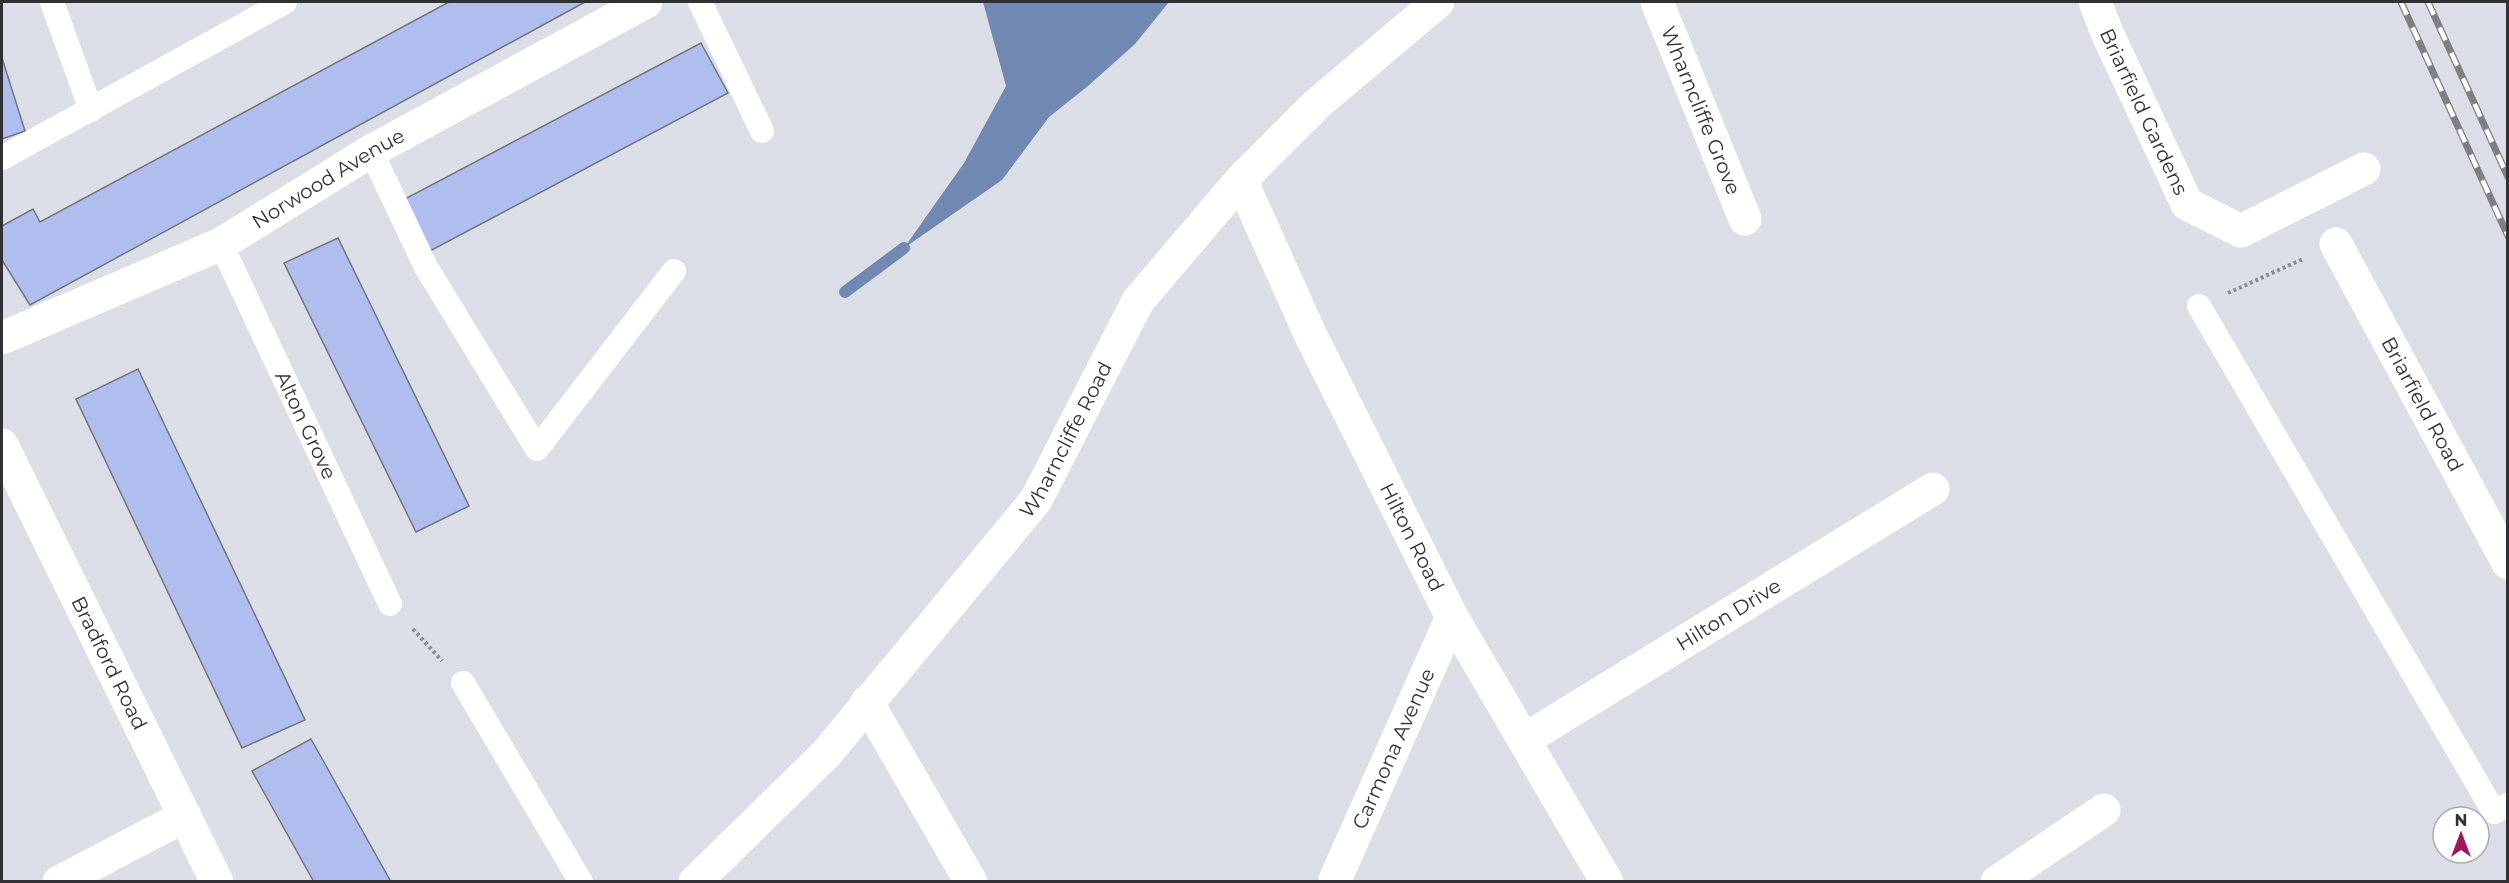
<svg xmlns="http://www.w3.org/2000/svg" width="2509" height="883" viewBox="0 0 2509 883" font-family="Montserrat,sans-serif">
<rect width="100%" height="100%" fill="#dcdee7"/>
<path fill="#7188b2" d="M983 2H1169L1135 44 1088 86 1049 117 1002 180 904 248 964 163 1006 86Z"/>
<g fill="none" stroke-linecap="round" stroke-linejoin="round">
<path stroke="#7188b2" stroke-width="12" d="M845 292 904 248"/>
</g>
<g fill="#afbeee" stroke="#74767e" stroke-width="1.5">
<path d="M449 2H585L30 305 2 260V226L33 209 40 222Z"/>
<path d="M701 43 728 93 428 252 401 201Z"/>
<path d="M2 58 25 131 2 139Z"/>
<path d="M338 238 469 506 416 532 284 263Z"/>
<path d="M138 369 305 720 242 748 76 399Z"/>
<path d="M311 739 391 882H314L252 771Z"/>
</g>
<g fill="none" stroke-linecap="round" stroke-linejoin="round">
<g stroke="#8b8d93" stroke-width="4" stroke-dasharray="3 3" stroke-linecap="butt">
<path d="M2228 293 2303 259"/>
<path d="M413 629 442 661"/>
</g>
<g stroke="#fff" stroke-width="24">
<path d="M52 2 91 110"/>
<path d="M700 2 762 131"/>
<path d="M371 151 426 267 537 449 674 271"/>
<path d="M2 158 285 2"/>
<path id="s1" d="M221 244 390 604"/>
<path d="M2199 306 2494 812 2508 805"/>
<path d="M463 683 581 882"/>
</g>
<g stroke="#fff" stroke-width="33">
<path id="s2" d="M1657 2 1745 219"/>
<path id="s3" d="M2095 2 2108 35 2187 204 2241 231 2364 169"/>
<path id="s4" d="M1241 180 1311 336 1452 617 1607 882"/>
<path id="s5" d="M2336 244 2508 563"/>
<path id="s6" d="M2 338 221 244 371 151 646 2"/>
<path d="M867 702 971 882"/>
<path id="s7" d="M1524 740 1933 489"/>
<path d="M59 882 185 816"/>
<path id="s8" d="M695 882 826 754 1036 500 1138 301 1241 180 1317 104 1438 2"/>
<path id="s9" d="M1334 882 1452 617"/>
<path d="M1997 882 2104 810"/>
</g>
<path stroke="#fff" stroke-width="33" id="s10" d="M2 445 217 882"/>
<defs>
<g id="rail">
<path d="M2401 2 2508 236"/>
<path d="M2428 2 2508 177"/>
</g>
</defs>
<use href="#rail" stroke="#7e8085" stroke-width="7"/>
<use href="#rail" stroke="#fff" stroke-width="4.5" stroke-dasharray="14" stroke-linecap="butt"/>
</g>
<g text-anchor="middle" stroke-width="6" stroke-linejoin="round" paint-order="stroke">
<g font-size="20" fill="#303134" stroke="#fff">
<text dy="7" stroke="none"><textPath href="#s2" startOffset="117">Wharncliffe Grove</textPath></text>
<text dy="7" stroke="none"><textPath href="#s3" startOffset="120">Briarfield Gardens</textPath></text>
<text dy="7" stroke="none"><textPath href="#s6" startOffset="364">Norwood Avenue</textPath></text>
<text dy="7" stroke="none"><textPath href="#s5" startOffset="182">Briarfield Road</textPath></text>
<text dy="7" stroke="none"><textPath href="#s1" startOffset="200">Alton Grove</textPath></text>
<text dy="7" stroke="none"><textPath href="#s8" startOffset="580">Wharncliffe Road</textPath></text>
<text dy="7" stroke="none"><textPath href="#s4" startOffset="396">Hilton Road</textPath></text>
<text dy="7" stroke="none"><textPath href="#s7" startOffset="240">Hilton Drive</textPath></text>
<text dy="7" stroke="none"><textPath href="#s10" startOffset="243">Bradford Road</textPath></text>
<text dy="7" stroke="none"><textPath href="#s9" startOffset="146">Carmona Avenue</textPath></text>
</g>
</g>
<rect width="2509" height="883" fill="none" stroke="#303134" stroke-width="6"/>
<g transform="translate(2461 835)"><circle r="28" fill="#ffffff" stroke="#acadae" stroke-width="1.5"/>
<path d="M0-4.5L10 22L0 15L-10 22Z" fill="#a31459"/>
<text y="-9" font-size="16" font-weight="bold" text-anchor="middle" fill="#303134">N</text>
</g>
</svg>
